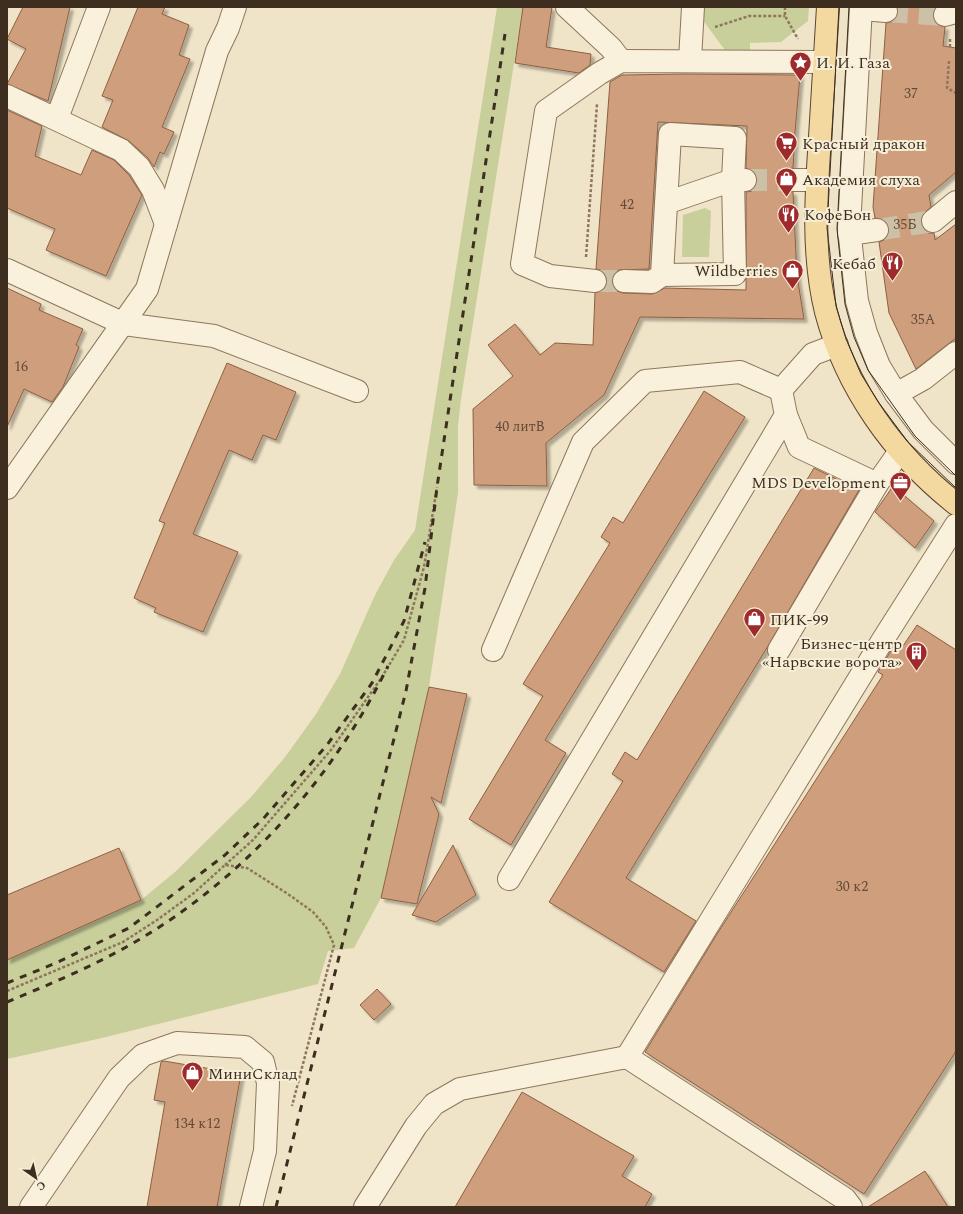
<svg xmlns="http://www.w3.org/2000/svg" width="963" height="1214" viewBox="0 0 963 1214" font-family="Spectral,serif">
<defs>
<filter id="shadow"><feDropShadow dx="3.5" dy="3.5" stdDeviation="1" flood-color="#0004"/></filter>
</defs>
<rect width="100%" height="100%" fill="#f0e4c8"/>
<g fill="#c9cf9b">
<path d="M497 7H523L461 399 458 426V493L429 687 381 898 354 948 328 951 318 984 102 1038 7 1059V960L141 900 175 872 251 797 285 757 316 714 340 674 375 595 394 560 415 530Z"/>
<path d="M702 7H809L808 21 781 42 750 43V53H727L702 19Z"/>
<path d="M705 208 711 211 709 257H682L683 215Z"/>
</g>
<g fill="#cf9f7d" stroke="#8d5f41" fill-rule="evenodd" filter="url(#shadow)">
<path d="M23 7H70L48 101 7 84 26 49 7 39Z"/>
<path d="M138 7H165L162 14 189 25 179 55 190 59 162 127 174 132 164 154 160 152 154 167 148 158 129 141 102 127 113 100 102 96Z"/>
<path d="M523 7H552L546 47 591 54 590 65 579 73 515 63Z"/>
<path d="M898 7H936L933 12V19L937 24 945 27 943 46 956 48V172L929 195 931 207 921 216V223L924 229 928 233H934L935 240 956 224V338L916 369 889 313 879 242 884 240 888 235 889 228 887 223 882 219 875 218 873 207 886 23 892 22 896 18 898 12Z"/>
<path d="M683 74 800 75 795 132 793 168 787 169 782 173 781 180 782 186 786 191 793 192 797 276 804 319 640 317 604 395 546 443 547 486 474 485 473 409 513 376 488 345 515 324 540 355 555 343 593 345 595 293 605 289 607 282 606 276 603 271 596 269 610 82 622 75ZM658 122 747 126 746 168 756 173 757 180 756 187 752 191 746 192V290L665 288 652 294 623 293 617 291 613 286 612 280 613 275 619 270 649 269Z"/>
<path d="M7 110 42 126 35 156 81 175 92 150 114 160 129 175 142 195 106 276 46 250 55 229 7 208Z"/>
<path d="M7 288 41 304 39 310 83 329 76 345 79 347 63 387 52 402 24 389 7 427Z"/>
<path d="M227 363 296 392 276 440 263 435 252 460 229 450 193 534 238 552 203 632 154 612 156 608 134 598 165 523 159 521Z"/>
<path d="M704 391 745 417 545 740 566 753 511 845 469 819 543 696 523 684 610 543 601 537 613 517 623 523Z"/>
<path d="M814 468 859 490 768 646 626 878 696 921 664 972 549 902 623 781 612 774 625 752 637 760Z"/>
<path d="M893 486 934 521 915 548 875 512Z"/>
<path d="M917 625 956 650V1051L864 1194 645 1052 717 934 883 675 878 672 895 644 901 649Z"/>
<path d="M429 687 467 694 441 803 431 797 439 814 417 904 381 898Z"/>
<path d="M453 845 476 895 436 922 412 915Z"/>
<path d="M119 848 141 900 7 960V895Z"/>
<path d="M377 989 391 1004 374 1020 360 1005Z"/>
<path d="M164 1061 241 1074 217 1207H147L165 1102 154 1100 161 1062Z"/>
<path d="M522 1092 634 1156 622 1176 652 1194 645 1207H455Z"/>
<path d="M925 1171 948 1207H868Z"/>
</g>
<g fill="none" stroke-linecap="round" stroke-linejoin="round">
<g stroke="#ccc0a6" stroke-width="22" stroke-dasharray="22 11" stroke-linecap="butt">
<path d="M886 11 945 15"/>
<path d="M745 180H793"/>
<path d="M877 230 933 221"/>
<path d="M595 281H624"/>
</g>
<defs>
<g id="minor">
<path d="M567 7 611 48 621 61"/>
<path d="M861 7 849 228 857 301 866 333 879 366 896 394 923 430 956 463"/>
<path d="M861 9 886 11"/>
<path d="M945 15 956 12"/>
<path d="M690 60 693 7"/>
<path d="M7 96 121 150 139 167 153 190 166 224"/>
<path d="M57 118 99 7"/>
<path d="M793 180H817"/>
<path d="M666 203 733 180H745"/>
<path d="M933 221 956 202"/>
<path d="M849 234 877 230"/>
<path d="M7 270 124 324 214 336 357 391"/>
<path d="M595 281 550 276 522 264 546 111 600 73 621 61 824 62"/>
<path d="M624 281 652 282 662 275 735 274 733 180 735 138 670 134 662 275"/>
<path d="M781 390 813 354 837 345"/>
<path d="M896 394 923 379 956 353"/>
<path d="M786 415 799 447 877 484"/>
<path d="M7 488 147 289 217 51 228 28 235 7"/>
<path d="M493 650 583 442 645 381 740 372 781 390"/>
<path d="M779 650 877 484 900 451"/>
<path d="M509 879 786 415 781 390"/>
<path d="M31 1207 119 1078 143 1055 177 1043 245 1047 263 1062 268 1083 265 1151 251 1207"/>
<path d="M365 1207 416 1126 434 1104 460 1089 627 1057"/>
<path d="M851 1207 845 1199 627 1057 884 638 956 525"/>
</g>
<path id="major" d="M828 7C825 50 823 94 820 137 816 195 812 255 826 312 846 388 894 455 956 504"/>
</defs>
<use href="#minor" stroke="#8d765c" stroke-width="24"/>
<use href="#major" stroke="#5b4430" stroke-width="24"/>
<g stroke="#8d765c" stroke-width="2.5" stroke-dasharray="3 2" stroke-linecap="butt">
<path d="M785 7V16L798 39"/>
<path d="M715 27 749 16H785"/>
<path d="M950 47V37"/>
<path d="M949 61 947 88 956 93"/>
<path d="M586 257 597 104"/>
<path d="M225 865 253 840 331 750 382 677 404 640 424 567 437 487"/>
<path d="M7 991 123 942 157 920 194 893 225 865 247 868 288 894 313 912 326 927 334 945 292 1106"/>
</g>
<use href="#minor" stroke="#faf1dc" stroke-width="22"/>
<use href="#major" stroke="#f3d9a0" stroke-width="22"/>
<g stroke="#3d2e20" stroke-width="1">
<path d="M839 7 827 228 836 306 846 339 861 374 879 403 908 442 956 488"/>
<path d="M849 7 837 229 845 304 854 337 868 370 915 436 956 476"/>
</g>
<g stroke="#3d2e20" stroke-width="3" stroke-dasharray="7 7" stroke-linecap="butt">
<path d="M7 983 56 963 129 928 225 855 263 819 327 745 372 683 404 621 425 542"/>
<path d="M7 1002C48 985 89 968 128 946 240 883 332 781 388 666"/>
<path d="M276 1207 406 691 425 588 437 487 505 34"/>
</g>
</g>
<defs>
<symbol id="sight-pin" viewBox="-11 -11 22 30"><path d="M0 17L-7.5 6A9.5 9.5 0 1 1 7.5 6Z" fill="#9e2a2b" stroke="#f7eed8"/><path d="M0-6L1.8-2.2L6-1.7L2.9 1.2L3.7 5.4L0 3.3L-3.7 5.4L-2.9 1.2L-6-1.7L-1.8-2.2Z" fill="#fff"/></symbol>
<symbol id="supermarket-pin" viewBox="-11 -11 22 30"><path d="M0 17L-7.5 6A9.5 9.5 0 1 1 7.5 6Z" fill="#9e2a2b" stroke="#f7eed8"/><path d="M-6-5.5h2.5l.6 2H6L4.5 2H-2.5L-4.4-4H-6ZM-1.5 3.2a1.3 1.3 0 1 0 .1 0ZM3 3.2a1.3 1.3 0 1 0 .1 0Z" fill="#fff"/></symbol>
<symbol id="shop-pin" viewBox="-11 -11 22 30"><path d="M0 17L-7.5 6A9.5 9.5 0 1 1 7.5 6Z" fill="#9e2a2b" stroke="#f7eed8"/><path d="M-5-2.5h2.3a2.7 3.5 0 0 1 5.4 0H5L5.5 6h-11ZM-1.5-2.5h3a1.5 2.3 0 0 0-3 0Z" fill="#fff"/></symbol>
<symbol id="restaurant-pin" viewBox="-11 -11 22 30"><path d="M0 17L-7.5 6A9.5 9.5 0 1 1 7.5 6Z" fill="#9e2a2b" stroke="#f7eed8"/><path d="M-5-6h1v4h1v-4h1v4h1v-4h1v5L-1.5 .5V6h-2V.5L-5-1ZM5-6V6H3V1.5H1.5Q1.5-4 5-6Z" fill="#fff"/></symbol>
<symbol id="office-pin" viewBox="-11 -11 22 30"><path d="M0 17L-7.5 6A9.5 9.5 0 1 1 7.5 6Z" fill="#9e2a2b" stroke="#f7eed8"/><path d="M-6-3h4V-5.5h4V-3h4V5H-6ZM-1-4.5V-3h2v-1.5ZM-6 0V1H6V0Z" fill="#fff"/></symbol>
<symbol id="building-pin" viewBox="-11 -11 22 30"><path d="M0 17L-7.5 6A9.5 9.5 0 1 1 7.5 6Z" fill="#9e2a2b" stroke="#f7eed8"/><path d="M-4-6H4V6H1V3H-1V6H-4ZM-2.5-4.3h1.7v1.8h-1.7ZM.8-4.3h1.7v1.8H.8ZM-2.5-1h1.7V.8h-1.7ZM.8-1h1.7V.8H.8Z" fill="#fff"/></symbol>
</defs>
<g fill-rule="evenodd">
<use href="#sight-pin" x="788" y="50" width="25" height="34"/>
<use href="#supermarket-pin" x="774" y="130" width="25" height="34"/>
<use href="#shop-pin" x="774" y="166" width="25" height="34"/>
<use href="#restaurant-pin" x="776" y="202" width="25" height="34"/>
<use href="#restaurant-pin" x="880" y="250" width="25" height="34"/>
<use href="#shop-pin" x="780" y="258" width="25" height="34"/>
<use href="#office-pin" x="888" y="470" width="25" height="34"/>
<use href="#shop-pin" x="742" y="606" width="25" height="34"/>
<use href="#building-pin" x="904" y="640" width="25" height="34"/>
<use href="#shop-pin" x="180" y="1060" width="25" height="34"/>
</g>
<g text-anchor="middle" stroke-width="4" stroke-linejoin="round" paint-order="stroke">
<g font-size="14" fill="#624a37">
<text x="911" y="98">37</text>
<text x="627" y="209">42</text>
<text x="905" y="229">35Б</text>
<text x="923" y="324">35А</text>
<text x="21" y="371">16</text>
<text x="520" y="431">40 литВ</text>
<text x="852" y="891">30 к2</text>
<text x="197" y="1128">134 к12</text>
</g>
<g font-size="16" fill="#3d2e20" stroke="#f7eed8" text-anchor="start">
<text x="816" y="68">И. И. Газа</text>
<text x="802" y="149">Красный дракон</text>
<text x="802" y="185">Академия слуха</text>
<text x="804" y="220">КофеБон</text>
<text x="876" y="269" text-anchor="end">Кебаб</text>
<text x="778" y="276" text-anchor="end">Wildberries</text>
<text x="886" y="488" text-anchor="end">MDS Development</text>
<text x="770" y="625">ПИК-99</text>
<text x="902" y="649" text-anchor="end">Бизнес-центр<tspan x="902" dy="18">«Нарвские ворота»</tspan></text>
<text x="208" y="1079">МиниСклад</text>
</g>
</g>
<rect width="963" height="1214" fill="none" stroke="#3d2e20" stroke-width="16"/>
<g transform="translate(36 1178) rotate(146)" stroke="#f7eed8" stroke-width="3" paint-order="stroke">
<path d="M0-3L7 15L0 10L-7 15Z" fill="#3d2e20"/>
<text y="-6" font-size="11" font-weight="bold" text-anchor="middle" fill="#3d2e20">С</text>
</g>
</svg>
